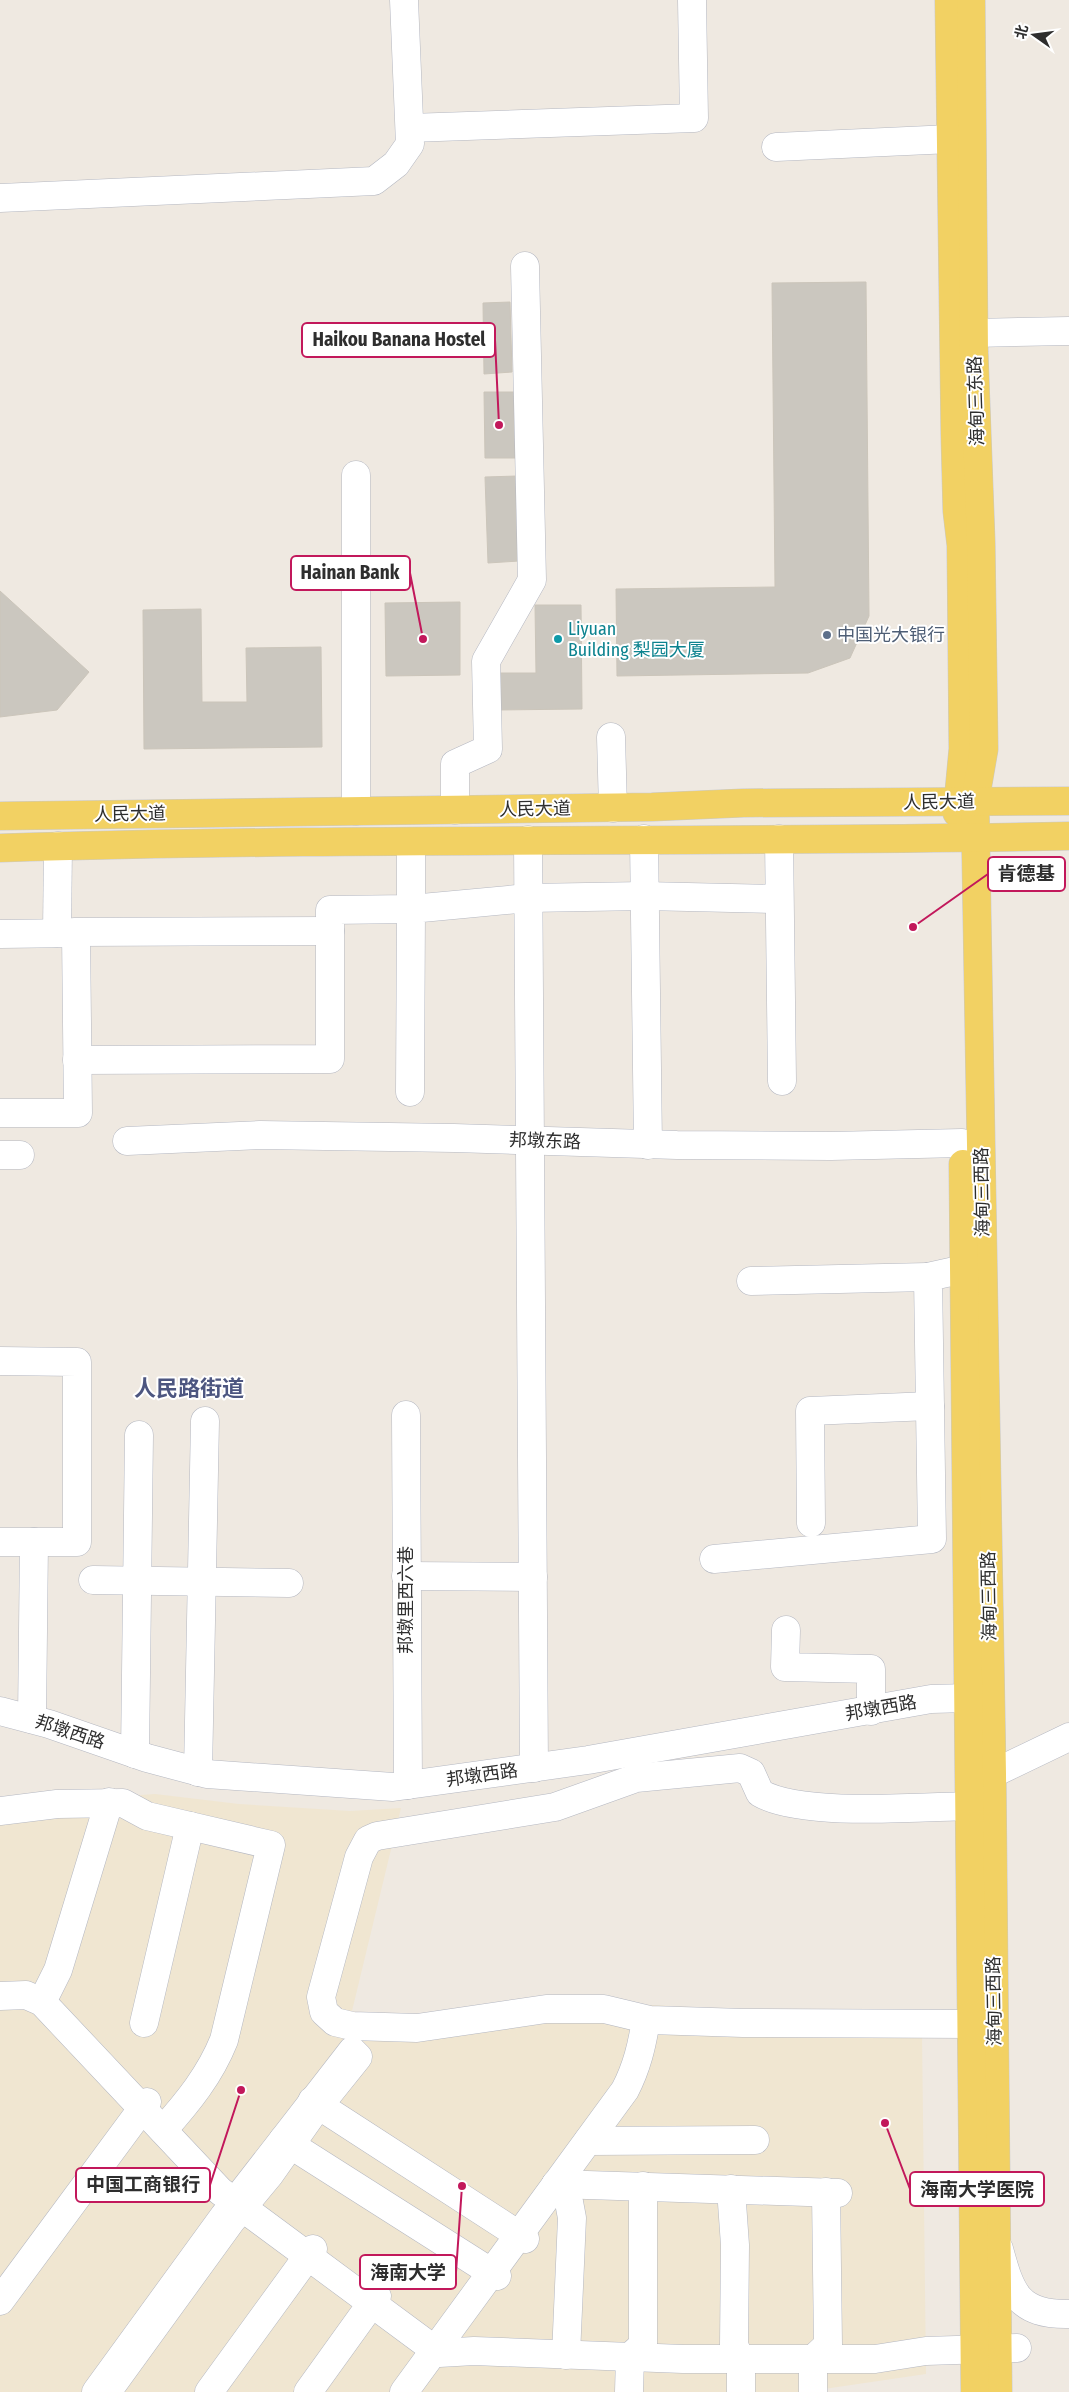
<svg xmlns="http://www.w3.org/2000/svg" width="1069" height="2392" viewBox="0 0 1069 2392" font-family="'Fira Sans Condensed','Noto Sans SC',sans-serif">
<rect width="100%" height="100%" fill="#efe9e1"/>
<path fill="#f0e6d1" d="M155 1794 239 1804 350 1811 401 1808 352 2011 386 2020 653 2005 743 2010 922 2033 926 2374 824 2389V2392H0V1805Z"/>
<g fill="#cbc7bf" stroke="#cbc5ba">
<path d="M866 282 869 616 850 658 808 673 617 676 616 589 775 587 772 283Z"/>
<path d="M510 302 512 372 484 374 483 303Z"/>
<path d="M484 392H514L515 458H485Z"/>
<path d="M517 476 519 561 488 563 485 477Z"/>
<path d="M0 591 89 672 57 710 0 717Z"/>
<path d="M460 602V675L386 676 385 603Z"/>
<path d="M535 605H581L582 709 497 710V673H536Z"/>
<path d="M201 609 202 702H247L246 648 321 647 322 747 144 749 143 610Z"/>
</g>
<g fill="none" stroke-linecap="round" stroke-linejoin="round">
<defs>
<g id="minor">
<path d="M410 128 694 118 692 0"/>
<path d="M776 147 951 139"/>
<path d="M0 198 374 181 396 164 410 144 404 0"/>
<path d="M974 333 1069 331"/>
<path d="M356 475V811"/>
<path d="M611 737 613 808"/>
<path d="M455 810V764L488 749 486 661 532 580 525 266"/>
<path d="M644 839 648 1145"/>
<path d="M779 839 782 1081"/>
<path d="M528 840 534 1768"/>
<path d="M74 932 330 931"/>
<path d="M57 933 58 846"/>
<path d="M0 934 76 933 78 1113H0"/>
<path d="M77 1060 330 1059V910L411 909V842"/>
<path d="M410 1092 411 909 528 898 644 896 779 899"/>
<path d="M127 1141 260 1135 454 1138 677 1145 831 1146 962 1143"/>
<path d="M0 1155H20"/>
<path d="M751 1281 928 1277"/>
<path d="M0 1361 77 1362V1542H0"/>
<path d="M406 1415 408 1785"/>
<path d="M811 1523 810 1411 930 1406"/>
<path d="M714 1559 932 1539 928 1277 964 1269"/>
<path d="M406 1576 533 1577"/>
<path d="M93 1580 289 1583"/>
<path d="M786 1630 785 1667 871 1669V1711"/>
<path d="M0 1711 49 1724 147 1758 207 1774 393 1787 588 1760 931 1699 968 1698"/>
<path d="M32 1719 34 1542"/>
<path d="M135 1754 139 1435"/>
<path d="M198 1772 205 1421"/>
<path d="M992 1774 1069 1737"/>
<path d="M969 1806C919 1807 801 1817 760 1793L751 1773 740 1768 636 1778 555 1807 377 1836 368 1840 359 1857 321 1997 324 2012 335 2022 352 2026 417 2028 546 2009H604L650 2020 743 2023 972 2024"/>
<path d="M0 1811 57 1804 123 1803 147 1816 271 1845 224 2040C210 2075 188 2102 163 2130"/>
<path d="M0 1996 26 1995 42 2002 220 2191 439 2353 474 2351 683 2359H875L926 2351 1017 2348"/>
<path d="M42 2002 58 1970 109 1802"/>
<path d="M144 2023 190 1826"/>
<path d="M312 2101 525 2239"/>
<path d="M283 2140 497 2276"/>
<path d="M588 2141 755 2140"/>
<path d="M556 2184 838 2193"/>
<path d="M556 2184 569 2202 572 2218 566 2355"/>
<path d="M731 2189 735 2245 734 2346 741 2359V2392"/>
<path d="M999 2249C1011 2293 1018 2315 1069 2314"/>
<path d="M0 2301 147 2102"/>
<path d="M96 2392 224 2216 352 2051 358 2057 313 2113 270 2174 231 2221 107 2392"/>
<path d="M209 2392 313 2249"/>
<path d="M308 2392 377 2296"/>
<path d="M404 2392 625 2090C637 2067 642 2045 646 2020"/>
<path d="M629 2392 630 2357 643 2345V2186"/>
<path d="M813 2392V2359L828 2345 826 2192"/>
</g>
<g id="major">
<path d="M949 0 955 435 957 511 961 545 963 749 957 813"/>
<path d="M971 0 974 352 981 542 984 749 975 801 992 1774 998 2392"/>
<path d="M0 816 652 807 743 803 1069 801"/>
<path d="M0 848C356 837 713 843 1069 836"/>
<path d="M963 1164 975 2392"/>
</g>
</defs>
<use href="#minor" stroke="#b4b7c1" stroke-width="29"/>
<use href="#major" stroke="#c9c9c9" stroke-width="29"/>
<use href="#minor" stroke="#fff" stroke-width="28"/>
<use href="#major" stroke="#f2d163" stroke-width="28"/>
</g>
<circle fill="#5c6f8a" stroke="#fff" stroke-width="2" cx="827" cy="635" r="5"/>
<circle fill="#0f9aa8" stroke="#fff" stroke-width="2" cx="558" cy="639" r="5"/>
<g text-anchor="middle" stroke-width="4" stroke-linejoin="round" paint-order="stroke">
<g font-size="18" fill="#2e2e2e" stroke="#fff">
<text transform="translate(976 401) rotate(-92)" y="6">海甸三东路</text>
<text transform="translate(939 802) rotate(-1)" y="6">人民大道</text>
<text transform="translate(535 809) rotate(-1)" y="6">人民大道</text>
<text transform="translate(130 814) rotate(-1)" y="6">人民大道</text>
<text transform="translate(545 1141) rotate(2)" y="6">邦墩东路</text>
<text transform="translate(982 1192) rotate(-91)" y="6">海甸三西路</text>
<text transform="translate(989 1596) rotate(-91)" y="6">海甸三西路</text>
<text transform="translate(406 1600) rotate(-90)" y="6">邦墩里西六巷</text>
<text transform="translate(881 1708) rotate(-10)" y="6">邦墩西路</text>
<text transform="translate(70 1732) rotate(18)" y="6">邦墩西路</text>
<text transform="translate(482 1775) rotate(-8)" y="6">邦墩西路</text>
<text transform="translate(994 2001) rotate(-91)" y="6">海甸三西路</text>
</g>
<g font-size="18" fill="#0d838f" stroke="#fff" text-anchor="start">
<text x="568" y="635">Liyuan<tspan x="568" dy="21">Building 梨园大厦</tspan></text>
</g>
<g font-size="18" fill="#4e5e75" stroke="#fff" text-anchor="start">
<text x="837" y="641">中国光大银行</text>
</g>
<g font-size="22" font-weight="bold" fill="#4d5680" stroke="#fff">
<text x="189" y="1396">人民路街道</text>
</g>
</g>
<path fill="none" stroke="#c2185b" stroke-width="2" d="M499 425L495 340M423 639L410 573M913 927L988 874M241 2090L210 2185M885 2123L910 2189M462 2186L456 2272"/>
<g fill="#c2185b" stroke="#fff" stroke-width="2">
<circle cx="499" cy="425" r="5"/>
<circle cx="423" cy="639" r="5"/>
<circle cx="913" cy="927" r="5"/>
<circle cx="241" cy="2090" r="5"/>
<circle cx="885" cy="2123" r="5"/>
<circle cx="462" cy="2186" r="5"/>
</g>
<g fill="#fff" stroke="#c2185b" stroke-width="2">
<rect x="302" y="323" width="193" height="34" rx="5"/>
<rect x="291" y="556" width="119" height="34" rx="5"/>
<rect x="988" y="857" width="77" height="34" rx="5"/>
<rect x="76" y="2168" width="134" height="34" rx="5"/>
<rect x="910" y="2172" width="134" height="34" rx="5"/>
<rect x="360" y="2255" width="96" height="34" rx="5"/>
</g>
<g font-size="19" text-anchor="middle" font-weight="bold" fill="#2e2e2e">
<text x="399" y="346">Haikou Banana Hostel</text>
<text x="350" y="579">Hainan Bank</text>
<text x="1026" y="880">肯德基</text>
<text x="143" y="2191">中国工商银行</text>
<text x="977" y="2196">海南大学医院</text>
<text x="408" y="2279">海南大学</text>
</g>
<g transform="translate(1034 35) rotate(284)" stroke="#ffffff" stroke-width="4" paint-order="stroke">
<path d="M0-4L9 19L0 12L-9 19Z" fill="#2e2e2e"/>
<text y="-8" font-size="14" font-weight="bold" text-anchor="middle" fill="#2e2e2e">北</text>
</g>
</svg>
